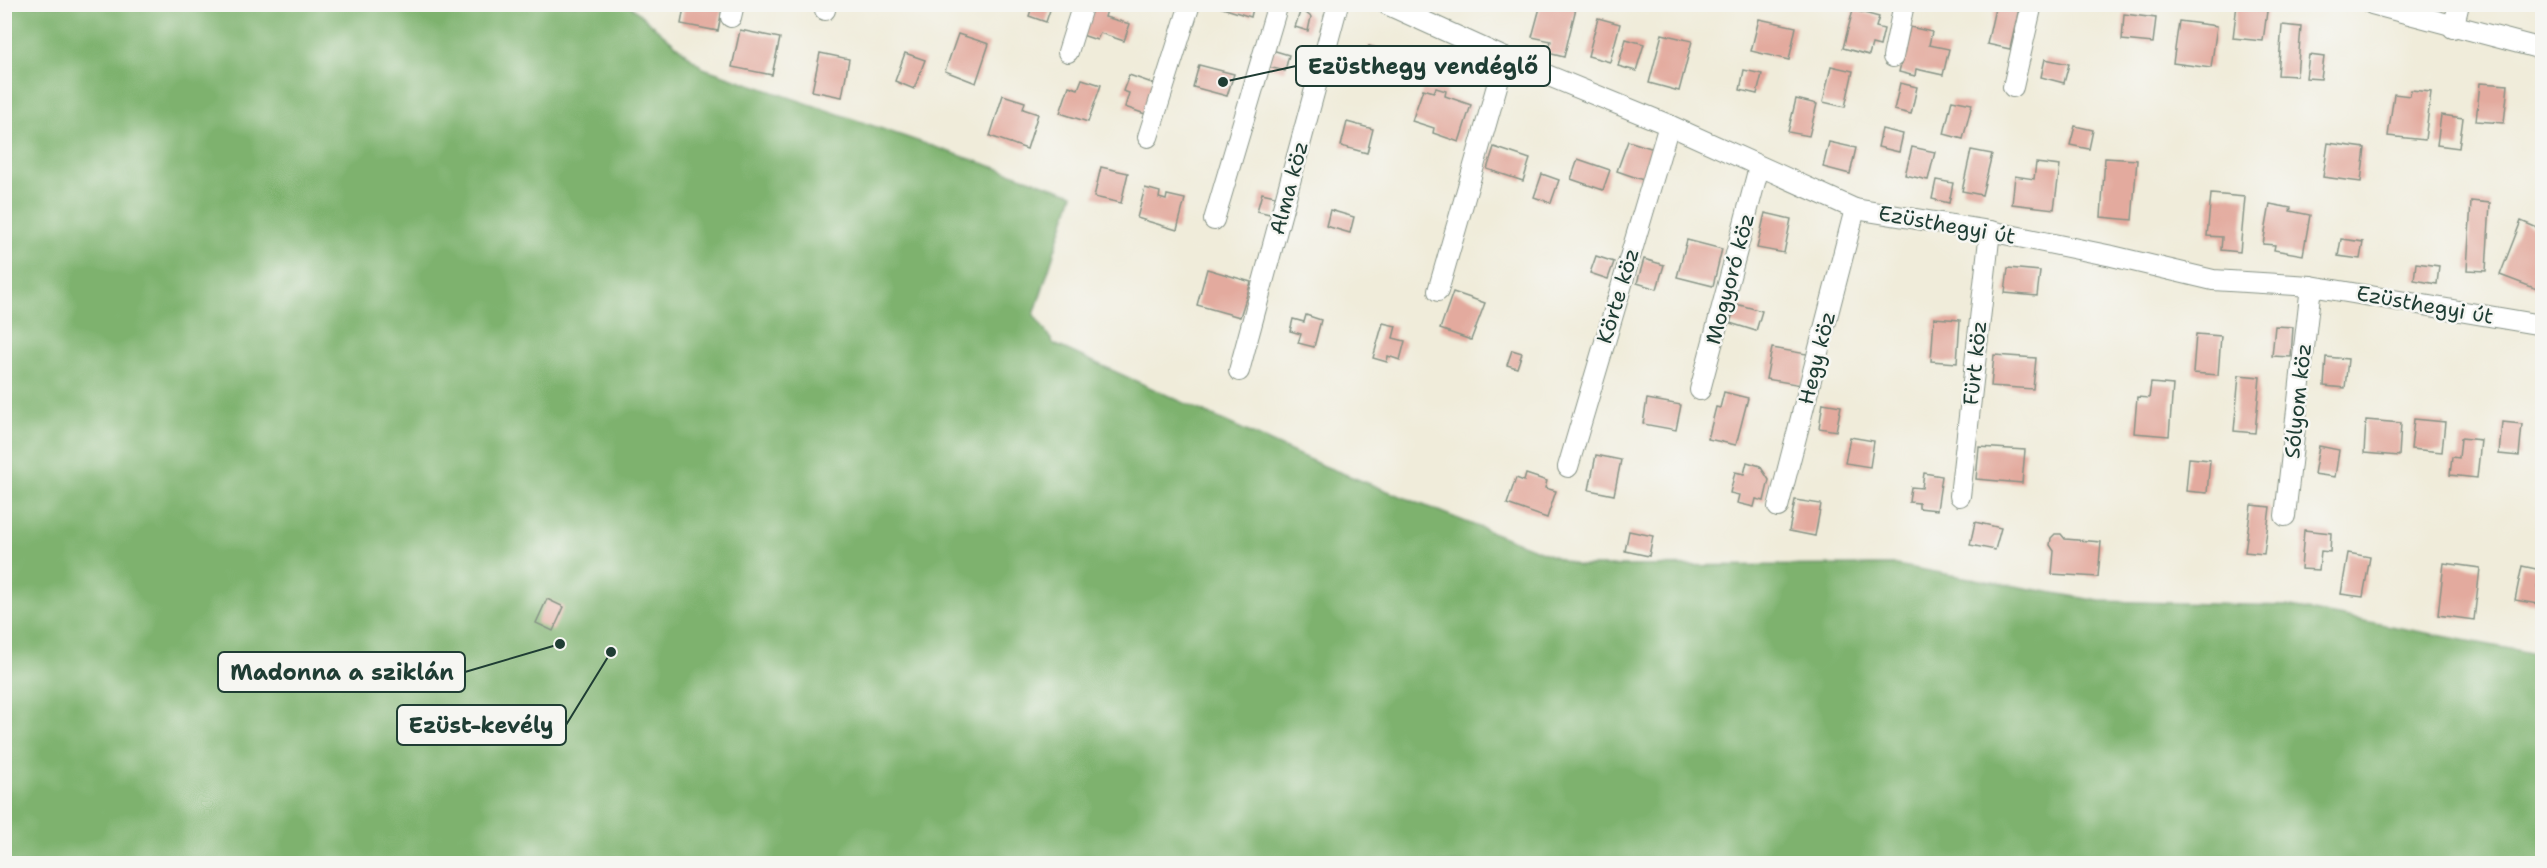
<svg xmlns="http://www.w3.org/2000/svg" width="2547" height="868" viewBox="0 0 2547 868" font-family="'Shantell Sans',sans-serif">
<rect width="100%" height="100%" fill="#f6f6f2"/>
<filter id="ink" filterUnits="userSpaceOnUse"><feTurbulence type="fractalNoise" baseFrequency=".0167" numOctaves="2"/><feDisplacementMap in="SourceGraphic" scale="12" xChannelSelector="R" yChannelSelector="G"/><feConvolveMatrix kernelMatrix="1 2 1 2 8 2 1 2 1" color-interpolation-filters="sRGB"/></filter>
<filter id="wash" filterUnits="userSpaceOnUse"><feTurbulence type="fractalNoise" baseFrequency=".008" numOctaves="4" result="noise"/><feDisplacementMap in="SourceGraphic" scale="24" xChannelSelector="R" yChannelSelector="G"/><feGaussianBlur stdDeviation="1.35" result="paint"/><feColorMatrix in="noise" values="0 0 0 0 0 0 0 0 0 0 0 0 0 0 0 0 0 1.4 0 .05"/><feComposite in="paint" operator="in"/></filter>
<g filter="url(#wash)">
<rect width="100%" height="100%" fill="#f0ecda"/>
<path fill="#7eb26e" stroke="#4e7851" stroke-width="1.5" d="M5 5H629L703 68 1073 194 1034 315 1054 344 1319 464 1578 566 1896 565 2099 601 2286 606 2542 655V863L5 864Z"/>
<g id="blocks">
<g fill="#e3aa9e">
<path d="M698 4H723L718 31 681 24 684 7 691 9Z"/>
<path d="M1033 4H1052L1046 22 1029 16Z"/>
<path d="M1091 4 1107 10 1105 17 1130 24 1124 41 1100 33 1097 40 1079 34Z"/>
<path d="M1210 4H1254L1251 17Z"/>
<path d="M1541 4H1577L1564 57 1548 53 1551 41 1532 37Z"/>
<path d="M1996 4H2020L2010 49 1987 44Z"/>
<path d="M2237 4H2268L2263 41 2233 38Z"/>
<path d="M1301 9 1311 17 1308 31 1295 27Z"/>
<path d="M1853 10 1879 17 1876 27 1884 29 1880 46 1872 44 1869 55 1843 48Z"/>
<path d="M2124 14 2156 18 2153 43 2122 40Z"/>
<path d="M1598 18 1620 24 1610 62 1588 56Z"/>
<path d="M1759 19 1796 27 1789 60 1751 51Z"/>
<path d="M2179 21 2217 26 2211 68 2173 63Z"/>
<path d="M2282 25 2301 27 2297 76 2278 75Z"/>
<path d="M1910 27 1932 32 1929 45 1949 49 1943 75 1916 69 1915 76 1899 72Z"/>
<path d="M740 30 780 38 772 75 732 67Z"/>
<path d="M958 34 989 44 976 83 945 71Z"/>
<path d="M1662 34 1692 41 1679 91 1649 83Z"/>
<path d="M1626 39 1644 44 1636 71 1618 66Z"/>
<path d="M1369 46 1384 50 1377 75 1356 69 1361 53 1367 54Z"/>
<path d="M1272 50 1289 55 1285 71 1268 67Z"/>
<path d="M820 53 849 59 842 97 812 91Z"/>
<path d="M905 53 925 60 914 89 895 81Z"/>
<path d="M2309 55 2324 57 2321 79 2306 78Z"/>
<path d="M2045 59 2069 64 2064 83 2041 77Z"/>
<path d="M1199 65 1234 74 1227 96 1193 87Z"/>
<path d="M1831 66 1853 71 1845 107 1823 102Z"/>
<path d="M1744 70 1762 74 1757 94 1740 90Z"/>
<path d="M1129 75 1158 85 1148 115 1125 107 1129 93 1123 91Z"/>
<path d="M1082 79 1101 85 1088 122 1060 113 1069 86 1078 89Z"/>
<path d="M1900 83 1917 87 1911 114 1894 110Z"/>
<path d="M2480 83 2508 85 2504 123 2476 121Z"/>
<path d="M1436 88 1446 91 1445 96 1471 105 1459 142 1433 133 1434 128 1412 121 1423 89 1434 92Z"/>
<path d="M2411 90 2431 92 2425 140 2388 136 2394 94 2410 96Z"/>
<path d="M1003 95 1025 102 1023 109 1038 114 1027 149 990 136Z"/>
<path d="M1796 99 1817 104 1809 136 1788 132Z"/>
<path d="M1952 100 1972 104 1963 139 1944 134Z"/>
<path d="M2441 115 2463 118 2459 148 2437 145Z"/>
<path d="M1347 122 1373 129 1367 153 1341 146Z"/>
<path d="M2075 126 2093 130 2089 149 2070 145Z"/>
<path d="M1882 129 1903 134 1899 152 1878 147Z"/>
<path d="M1628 141 1654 149 1643 180 1617 171Z"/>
<path d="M1829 142 1856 148 1850 174 1823 167Z"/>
<path d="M2328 143 2365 148 2361 182 2323 177Z"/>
<path d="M1494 147 1530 159 1523 181 1487 169Z"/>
<path d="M1912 147 1935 152 1928 180 1905 175Z"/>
<path d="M1971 150 1992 154 1982 195 1962 191Z"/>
<path d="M2105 158 2137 160 2132 220 2101 217Z"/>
<path d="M1578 159 1610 170 1603 190 1571 179Z"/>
<path d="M2036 163 2060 166 2054 209 2012 204 2015 176 2034 179Z"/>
<path d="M1101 167 1128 173 1121 203 1094 197Z"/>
<path d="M1542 174 1559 180 1551 203 1534 197Z"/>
<path d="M1936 180 1953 183 1949 203 1932 199Z"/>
<path d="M1145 188 1160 192 1159 198 1166 200 1167 195 1185 199 1177 230 1137 218Z"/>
<path d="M1262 193 1279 197 1274 215 1257 211Z"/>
<path d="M2211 194 2245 197 2240 252 2221 250 2222 237 2207 236Z"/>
<path d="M2471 201 2490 203 2486 271 2467 270Z"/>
<path d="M2270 204 2291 208 2290 211 2310 215 2303 255 2274 250 2275 245 2263 244Z"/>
<path d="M1330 210 1354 217 1350 233 1326 226Z"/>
<path d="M1765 213 1791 219 1784 253 1757 248Z"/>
<path d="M2521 221 2542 230V291L2500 275Z"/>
<path d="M2341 239 2363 242 2360 259 2338 256Z"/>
<path d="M1687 240 1722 249 1713 286 1677 277Z"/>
<path d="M1596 256 1614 262 1608 279 1590 273Z"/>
<path d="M1644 259 1664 265 1657 289 1637 283Z"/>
<path d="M2416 263 2439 266 2437 284 2414 280Z"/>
<path d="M2008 268 2040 271 2037 296 2005 293Z"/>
<path d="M1207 269 1251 282 1240 317 1197 305Z"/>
<path d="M1453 292 1485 303 1471 340 1440 329Z"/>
<path d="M1736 304 1762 311 1756 331 1730 323Z"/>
<path d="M1306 315 1321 320 1314 347 1298 343 1301 334 1290 331 1293 319 1304 322Z"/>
<path d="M1934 318 1960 320 1957 363 1931 361Z"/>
<path d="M1383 323 1396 326 1393 338 1405 341 1400 360 1388 356 1387 362 1373 358Z"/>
<path d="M2275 326 2293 327 2291 357 2272 356Z"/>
<path d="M2196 334 2221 336 2218 375 2193 373Z"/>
<path d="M1772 348 1807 354 1801 385 1766 379Z"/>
<path d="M1512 350 1522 353 1517 368 1507 365Z"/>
<path d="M1994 355 2036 358 2033 389 1991 386Z"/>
<path d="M2326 357 2348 359 2345 388 2324 386Z"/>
<path d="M2239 375 2260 377 2255 433 2234 431Z"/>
<path d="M2151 383 2173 385 2169 436 2134 433 2137 397 2149 398Z"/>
<path d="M1724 392 1748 398 1736 445 1708 439 1716 407 1720 408Z"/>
<path d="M1647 399 1681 405 1676 430 1643 424Z"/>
<path d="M1823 403 1841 406 1836 431 1819 428Z"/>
<path d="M2414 419 2445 422 2442 452 2411 449Z"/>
<path d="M2366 420 2401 423 2399 456 2364 453Z"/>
<path d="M2502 422 2522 424 2519 456 2499 454Z"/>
<path d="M1850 437 1874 441 1870 467 1845 463Z"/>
<path d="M2461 438 2481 440 2477 478 2450 475 2452 457 2459 458Z"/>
<path d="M2319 446 2339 450 2335 477 2314 474Z"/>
<path d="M1979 447 2025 450 2022 483 1976 479Z"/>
<path d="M1596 455 1621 460 1614 495 1589 490Z"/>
<path d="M2189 458 2210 460 2207 493 2186 491Z"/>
<path d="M1747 462 1760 466 1769 480 1764 501 1756 499 1754 507 1737 503 1739 495 1730 493 1735 472 1744 474Z"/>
<path d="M1924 473 1942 476 1937 510 1919 508V503L1909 502 1911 487 1922 488Z"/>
<path d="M1526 474 1547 481 1545 488 1556 491 1547 518 1507 504 1516 478 1524 481Z"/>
<path d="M1795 500 1821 504 1815 536 1789 531Z"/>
<path d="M2251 505 2270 507 2264 554 2245 552Z"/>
<path d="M1975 522 2001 528 1995 550 1970 545Z"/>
<path d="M2304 530 2331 533 2330 552 2321 551 2319 570 2301 569Z"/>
<path d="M1629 531 1653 536 1649 556 1625 551Z"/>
<path d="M2055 534H2061L2065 539 2101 542 2098 577 2052 574 2054 551 2050 545 2051 538Z"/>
<path d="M2348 553 2370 557 2363 597 2341 594Z"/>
<path d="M2444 563 2480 568 2474 620 2438 615Z"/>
<path d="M2522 566 2541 570 2537 587 2542 588V615L2536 614 2538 604 2515 600Z"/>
<path d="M547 599 564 607 553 631 536 623Z"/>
</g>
</g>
</g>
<g filter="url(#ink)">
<use href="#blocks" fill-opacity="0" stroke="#889487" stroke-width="1.5"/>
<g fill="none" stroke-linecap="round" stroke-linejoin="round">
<defs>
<g id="minor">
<path d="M1386 4 1505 58 1669 125 1855 209 1990 231 2112 256 2213 280 2311 286 2542 325"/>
<path d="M2372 4 2542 49"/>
<path d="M825 10 826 4"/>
<path d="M731 17 734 4"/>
<path d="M2453 28 2459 4"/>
<path d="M1068 52 1083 4"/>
<path d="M1893 57 1904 4"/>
<path d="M2013 87 2032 4"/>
<path d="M1148 137 1190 4"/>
<path d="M1214 220 1278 4"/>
<path d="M1438 291 1505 58"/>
<path d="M1239 371 1338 4"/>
<path d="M1700 390 1759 167"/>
<path d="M1568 467 1669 125"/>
<path d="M1960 496 1990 231"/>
<path d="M1778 507 1855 209"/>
<path d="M2285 516 2311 286"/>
</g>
</defs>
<use href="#minor" stroke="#889487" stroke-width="22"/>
<use href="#minor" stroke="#fff" stroke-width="20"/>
</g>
</g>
<g text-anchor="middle" stroke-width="5" stroke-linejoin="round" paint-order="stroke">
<g font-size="21" fill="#1f3d34" stroke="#f6f6f2">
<text transform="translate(1289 188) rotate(-75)" y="7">Alma köz</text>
<text transform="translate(1947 225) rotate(10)" y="7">Ezüsthegyi út</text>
<text transform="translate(1730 279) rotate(-75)" y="7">Mogyoró köz</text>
<text transform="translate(1618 296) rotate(-73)" y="7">Körte köz</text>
<text transform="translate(2425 305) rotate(10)" y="7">Ezüsthegyi út</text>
<text transform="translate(1817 358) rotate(-76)" y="7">Hegy köz</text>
<text transform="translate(1975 363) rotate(-84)" y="7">Fürt köz</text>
<text transform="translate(2298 401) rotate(-84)" y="7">Sólyom köz</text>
</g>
</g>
<path fill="none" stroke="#1f3d34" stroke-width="2" d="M1223 82L1296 66M560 644L465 672M611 652L566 725"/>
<g fill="#1f3d34" stroke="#f6f6f2" stroke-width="2">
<circle cx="1223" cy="82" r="6"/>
<circle cx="560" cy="644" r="6"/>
<circle cx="611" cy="652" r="6"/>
</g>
<g fill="#f6f6f2" stroke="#1f3d34" stroke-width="2">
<rect x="1296" y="46" width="254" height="40" rx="6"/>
<rect x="218" y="652" width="247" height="40" rx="6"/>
<rect x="397" y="705" width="169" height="40" rx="6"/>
</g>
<g font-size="22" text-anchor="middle" font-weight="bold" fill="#1f3d34">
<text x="1423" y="74">Ezüsthegy vendéglő</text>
<text x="342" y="680">Madonna a sziklán</text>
<text x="481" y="733">Ezüst-kevély</text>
</g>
<rect width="2547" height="868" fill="none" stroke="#f6f6f2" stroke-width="24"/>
</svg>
